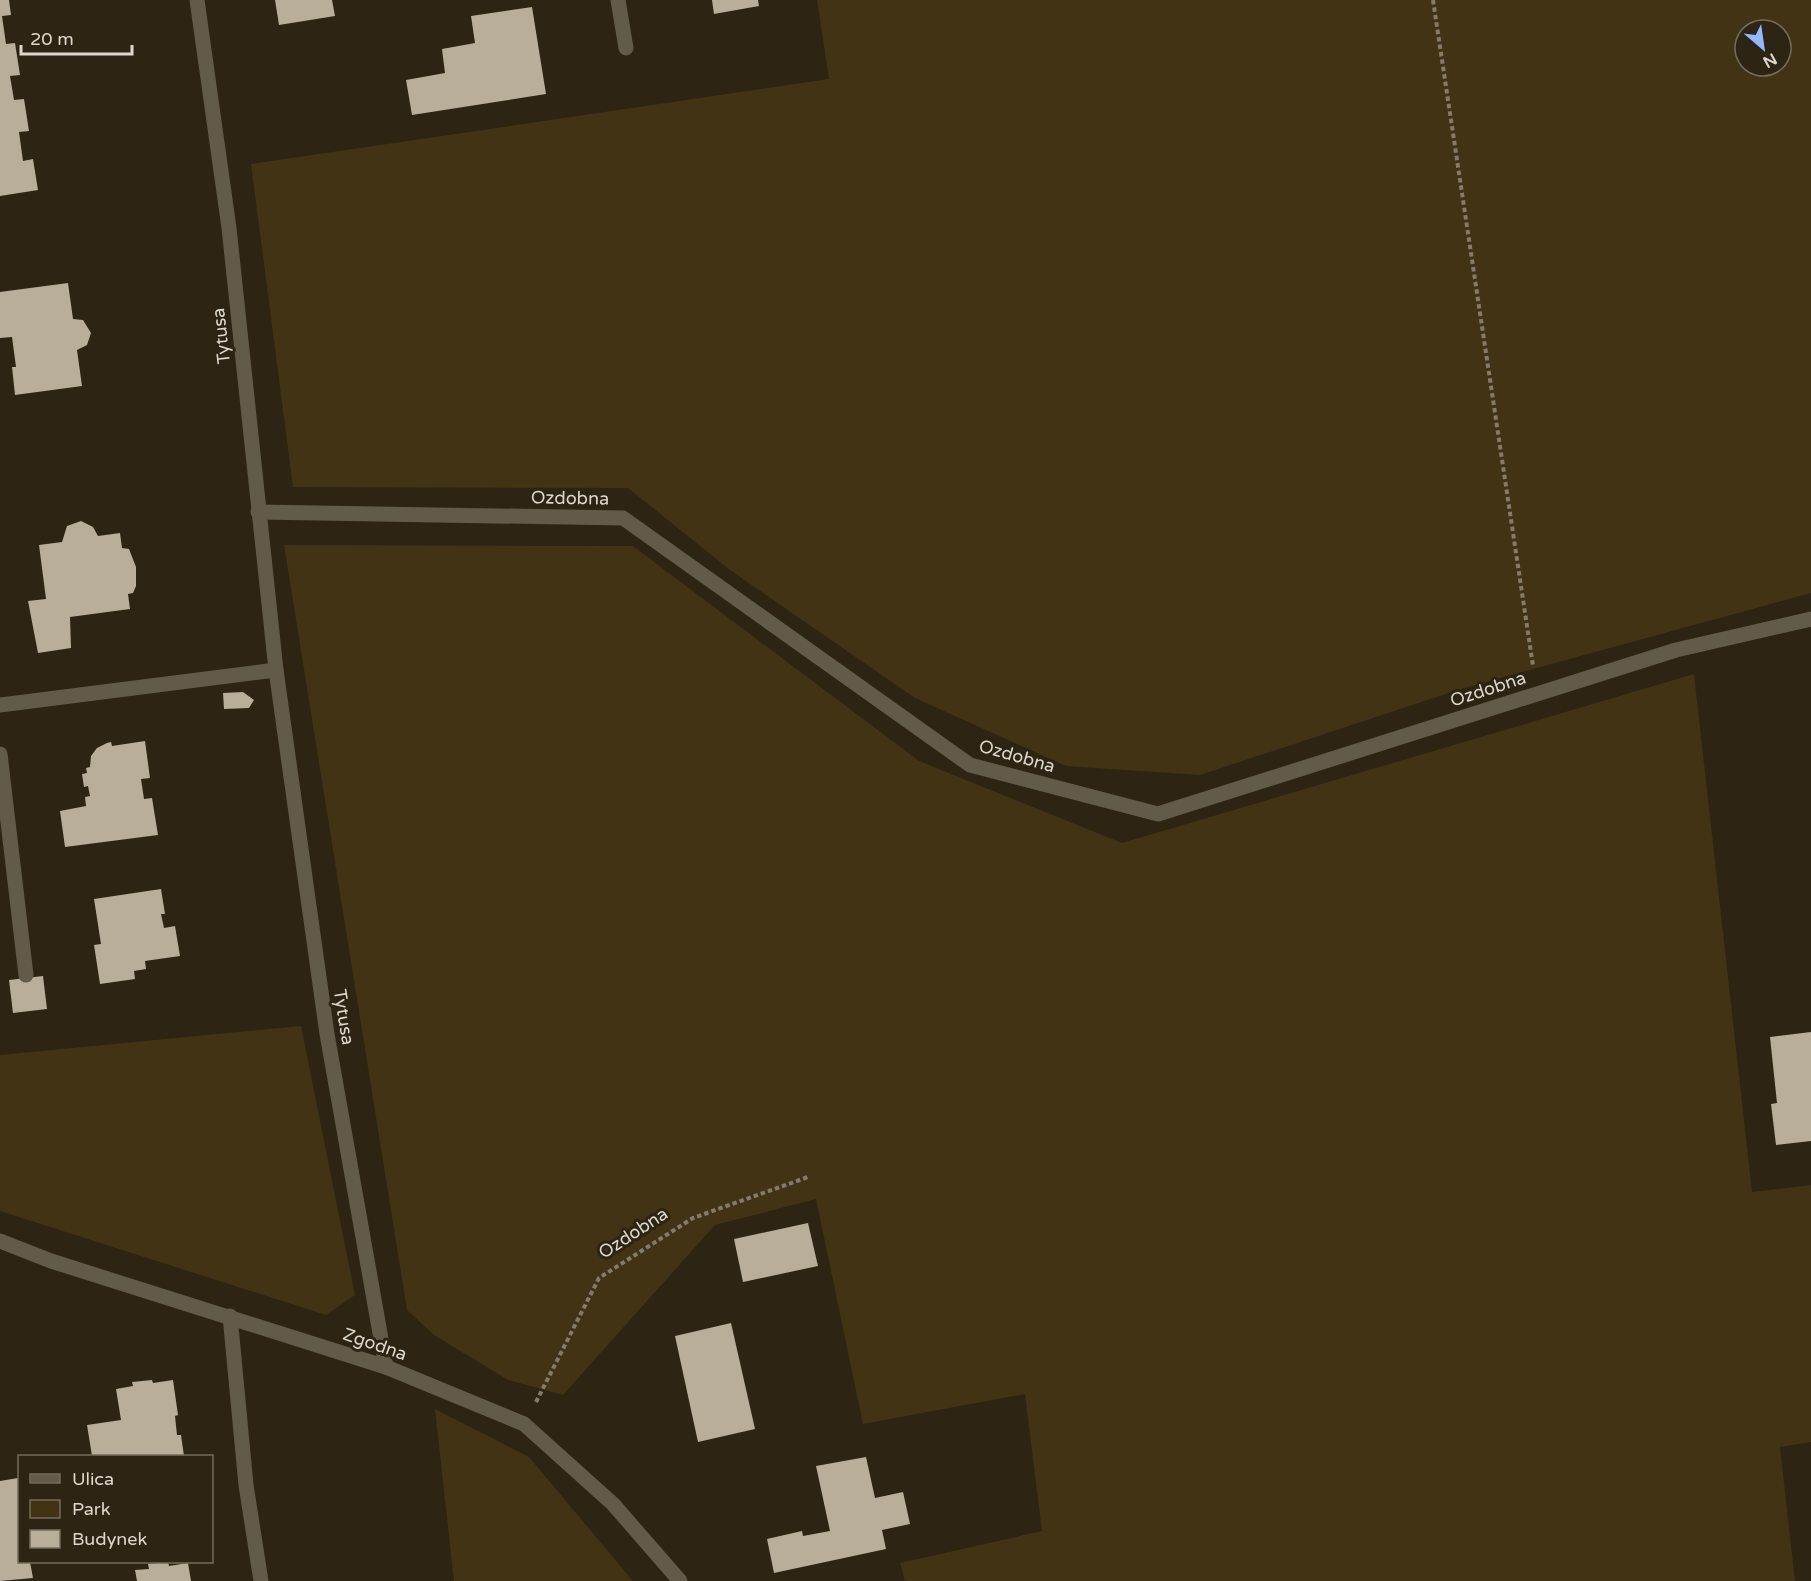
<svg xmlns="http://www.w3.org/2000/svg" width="1811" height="1581" viewBox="0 0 1811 1581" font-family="'Varela Round',sans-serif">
<rect width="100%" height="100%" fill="#2d2414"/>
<g fill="#413314" fill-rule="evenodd">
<path d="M817 0H1811V593L1464 688 1200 775 1066 766 915 698 730 570 628 488 293 487 251 164 829 79ZM1745 30H1781V66H1745Z"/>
<path d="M284 545 633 546 919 761 1122 843 1694 674 1752 1192 1811 1185V1442L1780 1447 1795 1581H905L900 1563 1042 1531 1025 1394 863 1424 816 1199 715 1225 563 1395 508 1380 434 1335 407 1310Z"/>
<path d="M301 1026 355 1295 326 1315 0 1211V1055Z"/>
<path d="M435 1409 529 1457 633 1581H454Z"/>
</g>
<g fill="#b8ae9a">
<path d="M0 0H9L11 15 2 16 6 44 15 43 20 75 10 76 14 100 24 99 29 131 19 132 23 161 33 159 38 190 0 196Z"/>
<path d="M275 0H332L335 16 279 25Z"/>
<path d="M712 0H758L759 6 714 14Z"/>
<path d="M532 7 546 94 412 115 406 80 445 73 442 49 475 43 471 16Z"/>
<path d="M68 283 73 319 83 320 91 333 87 345 77 350 82 386 15 395 12 367H16L12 337 0 338V292Z"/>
<path d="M81 521 93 527 98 536 120 533 122 548 129 549 136 567V586L133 593 128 594 130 609 70 617 71 648 38 653 28 601 46 599 39 545 62 542 67 526Z"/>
<path d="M243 692 254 700 249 708 224 709 223 693Z"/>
<path d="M145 741 150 778 141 779 144 799 152 798 158 835 65 847 60 811 86 806 85 797 90 796 88 786 84 787 82 774 87 773 86 768 90 767 91 756 97 748 107 743 111 742 112 746Z"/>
<path d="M161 889 165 914H161L164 928 175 926 180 956 145 961 146 969 134 971 135 979 100 984 94 945 101 944 94 899Z"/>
<path d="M43 976 47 1009 13 1013 9 980Z"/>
<path d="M1811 1032V1141L1776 1145 1771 1104 1777 1103 1770 1037Z"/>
<path d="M808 1223 818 1266 743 1282 734 1239Z"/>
<path d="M731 1323 755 1429 698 1442 675 1336Z"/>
<path d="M152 1380 153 1383 173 1380 178 1415 175 1416 177 1435H181L184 1456H92L87 1425 121 1420 116 1389 133 1386 132 1382Z"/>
<path d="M866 1457 875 1498 903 1492 910 1524 882 1530 886 1549 774 1573 767 1539 802 1531 803 1536 830 1531 816 1466Z"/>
<path d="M18 1478 20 1562H30L33 1578 0 1581V1481Z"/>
<path d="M168 1562 169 1566 188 1563 191 1581H137L135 1570 149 1569 148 1564Z"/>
</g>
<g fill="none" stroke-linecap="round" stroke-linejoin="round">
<g stroke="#827b6e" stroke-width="4" stroke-dasharray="4.5 3" stroke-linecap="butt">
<path d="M1433 0 1533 666"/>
<path d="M536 1402 599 1278 693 1218 808 1177"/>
</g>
<g stroke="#635b49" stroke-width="15">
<path d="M197 0 229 228 276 670 327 1034 386 1367"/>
<path d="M618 0 626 48"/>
<path d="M258 512 623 518 970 765 1158 814 1676 650 1811 619"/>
<path d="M0 705 276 670"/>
<path d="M0 754 26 975"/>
<path d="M0 1241 51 1261 386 1367 524 1424 613 1504 680 1581"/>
<path d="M230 1316 246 1485 261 1581"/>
</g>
</g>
<g text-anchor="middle" stroke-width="6" stroke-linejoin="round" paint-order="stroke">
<g font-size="18" fill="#ddd8ce" stroke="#2d2414">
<text transform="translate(221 336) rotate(-96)" y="6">Tytusa</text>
<text transform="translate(570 498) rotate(1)" y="6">Ozdobna</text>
<text transform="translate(1488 689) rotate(-18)" y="6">Ozdobna</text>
<text transform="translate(1017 756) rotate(16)" y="6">Ozdobna</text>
<text transform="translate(344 1017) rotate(81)" y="6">Tytusa</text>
<text transform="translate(633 1233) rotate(-33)" y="6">Ozdobna</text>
<text transform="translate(375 1344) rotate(19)" y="6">Zgodna</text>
</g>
</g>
<rect x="18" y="1455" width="195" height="108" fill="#2d2414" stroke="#736c5e" stroke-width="1.5"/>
<rect x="30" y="1474" width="30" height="9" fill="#635b49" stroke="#736c5e" stroke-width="1.5"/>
<text x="72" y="1485" font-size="18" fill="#ddd8ce">Ulica</text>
<rect x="30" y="1500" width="30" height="18" fill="#413314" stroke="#736c5e" stroke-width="1.5"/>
<text x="72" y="1515" font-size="18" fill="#ddd8ce">Park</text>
<rect x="30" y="1530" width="30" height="18" fill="#b8ae9a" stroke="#736c5e" stroke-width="1.5"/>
<text x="72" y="1545" font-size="18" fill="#ddd8ce">Budynek</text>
<g transform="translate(1763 48) rotate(151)"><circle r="28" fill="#2d2414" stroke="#736c5e" stroke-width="1.5"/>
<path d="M0-4.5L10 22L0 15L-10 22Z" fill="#94b7fd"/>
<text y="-9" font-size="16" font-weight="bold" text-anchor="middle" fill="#ddd8ce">N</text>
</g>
<path d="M21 45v9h111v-9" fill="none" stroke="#ddd8ce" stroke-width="3"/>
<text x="30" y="45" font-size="18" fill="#ddd8ce" stroke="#2d2414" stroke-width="4.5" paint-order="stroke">20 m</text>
</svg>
